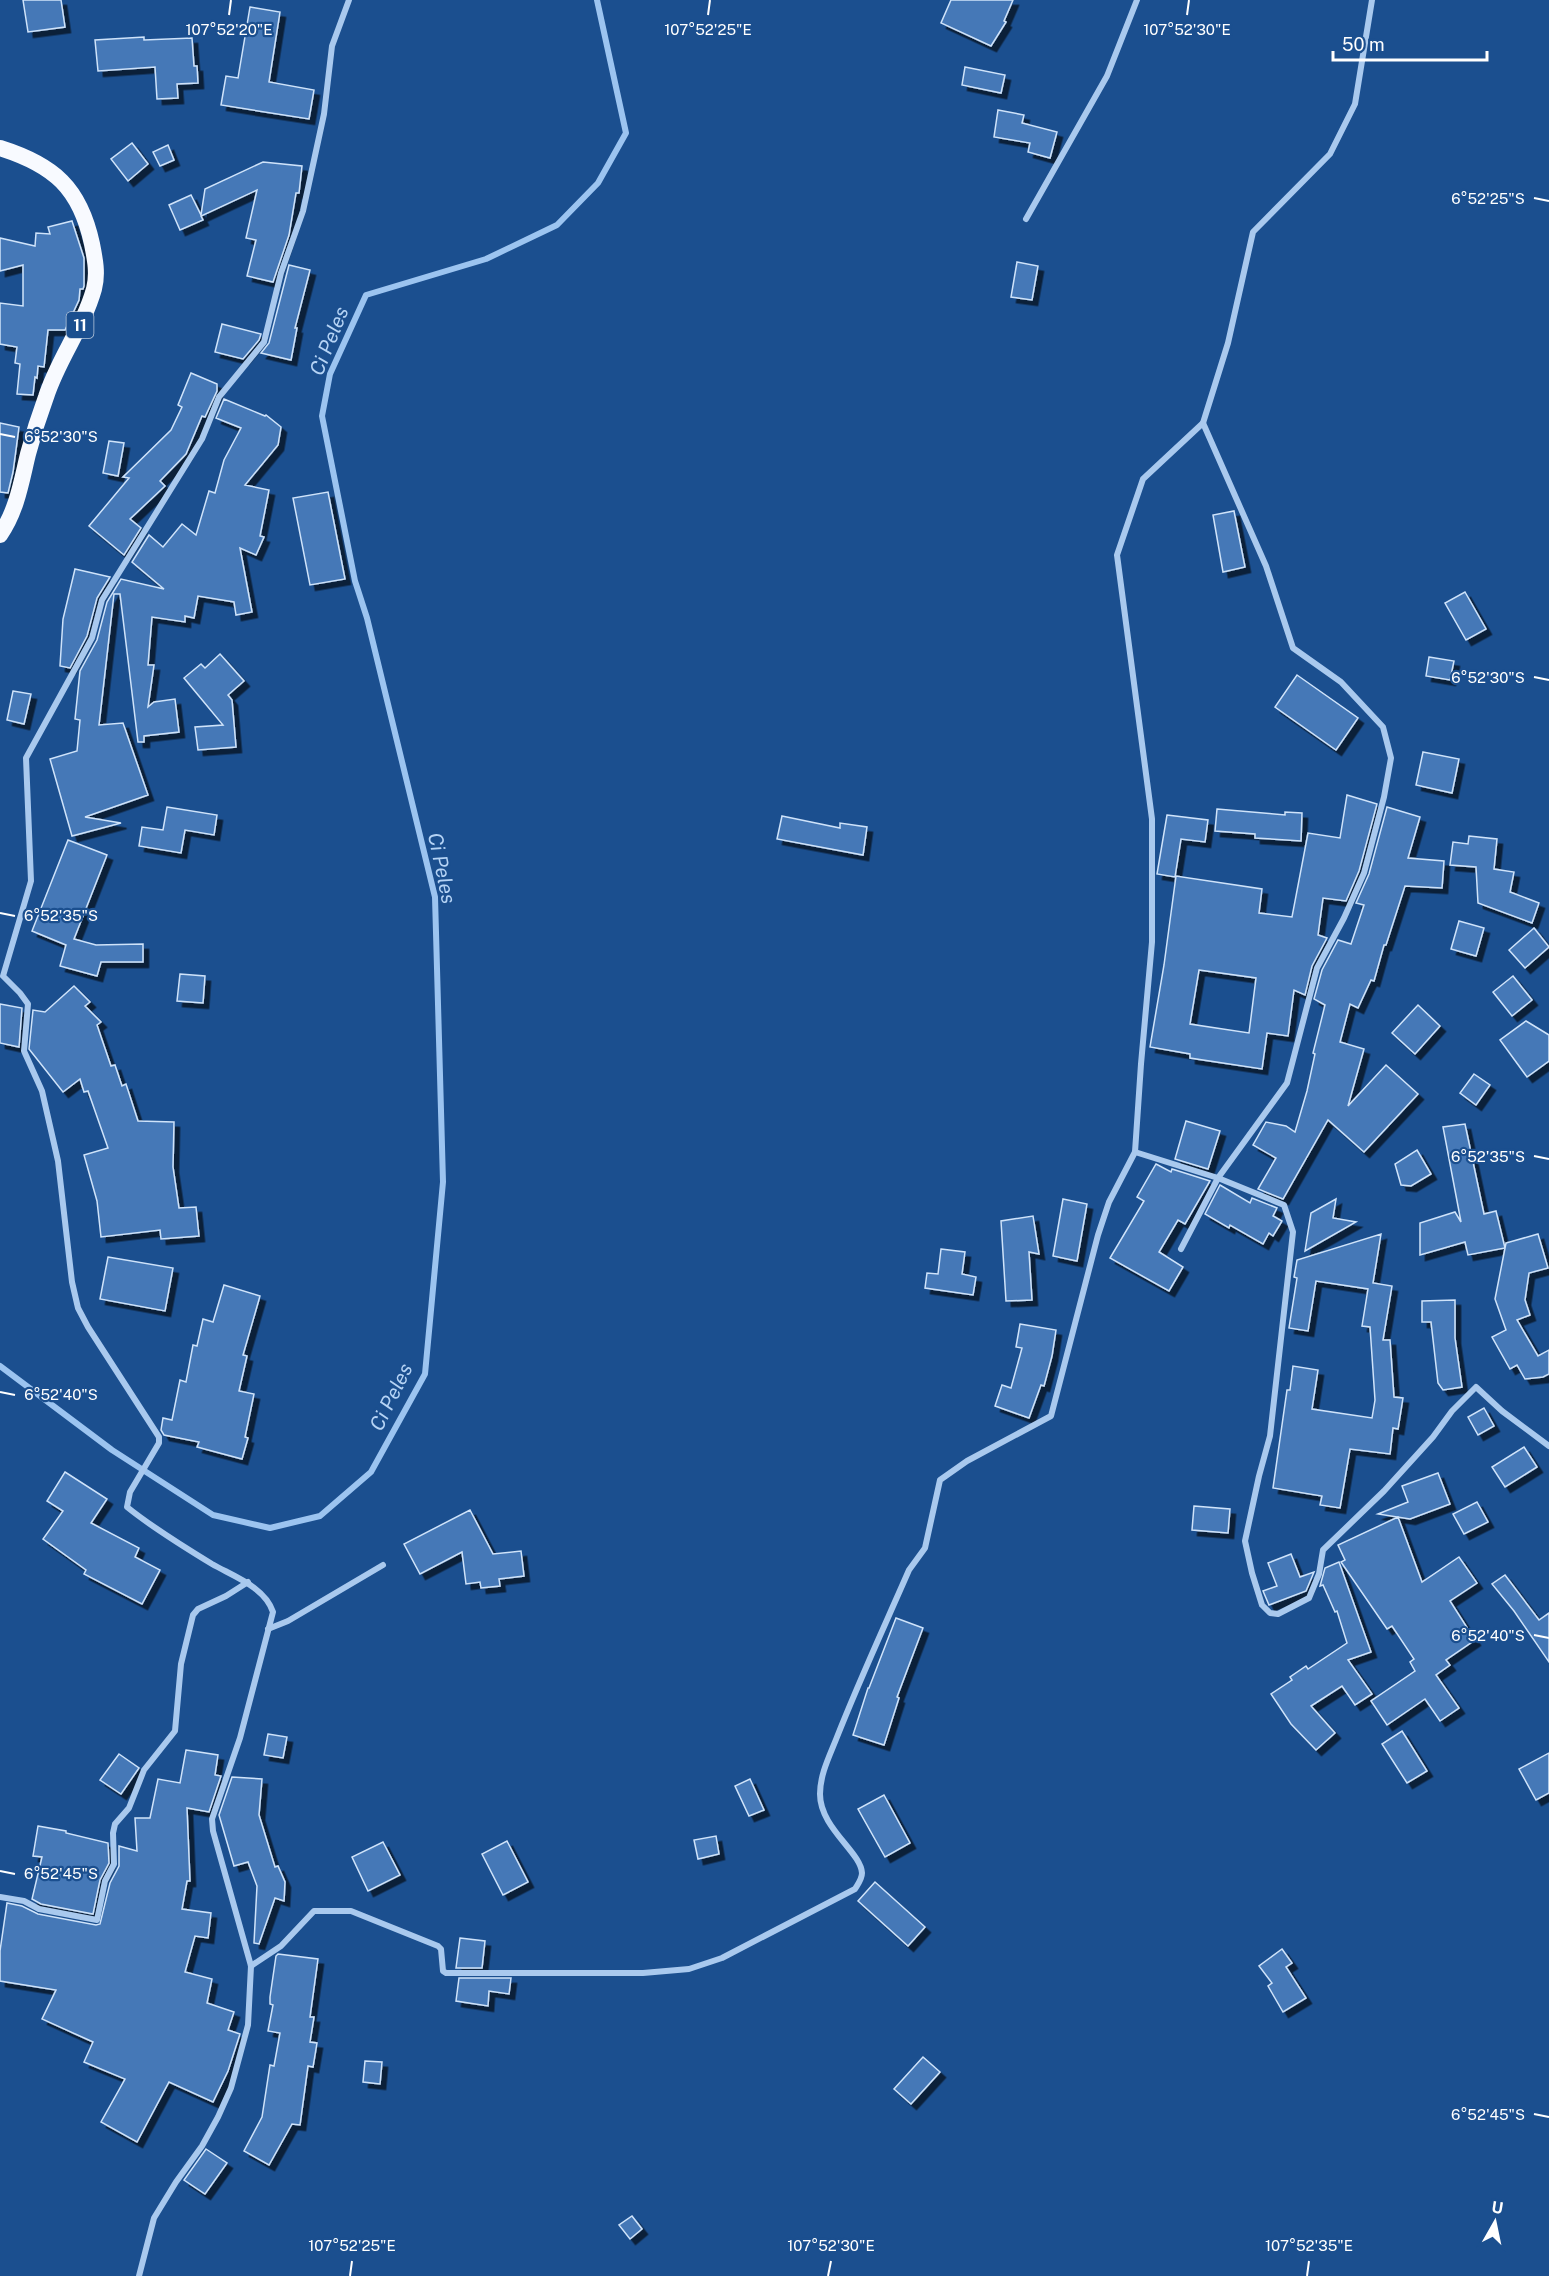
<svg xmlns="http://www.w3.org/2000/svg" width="1549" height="2276" viewBox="0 0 1549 2276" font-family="'Public Sans',sans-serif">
<defs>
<filter id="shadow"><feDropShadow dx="5.5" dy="5.5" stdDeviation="0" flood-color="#0009"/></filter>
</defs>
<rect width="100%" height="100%" fill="#1b4f8f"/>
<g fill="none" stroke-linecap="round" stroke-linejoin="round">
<path stroke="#9cc4f0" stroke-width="6" d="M0 1366 112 1450 213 1515 270 1528 320 1516 371 1472 425 1374 443 1182 435 897 367 618 355 581 322 416 330 374 366 295 486 259 557 225 598 183 626 133 597 0"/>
</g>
<g fill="#4478b7" stroke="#cfe3fa" stroke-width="1.5" fill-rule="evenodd" filter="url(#shadow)">
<path d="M23 0H61L65 27 28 32Z"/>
<path d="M951 0H1013L1004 21 1006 22 991 46 941 23Z"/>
<path d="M250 7 280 12 269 82 314 90 309 119 221 105 226 76 238 78Z"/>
<path d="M144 37V40L192 38 194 66H197L198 83 177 84 178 98 157 99 155 67 98 71 95 40Z"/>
<path d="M965 67 1005 75 1001 93 962 85Z"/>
<path d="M998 110 1024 115 1022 123 1057 132 1050 158 1028 152 1030 143 994 137Z"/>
<path d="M132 143 148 164 128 181 111 159Z"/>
<path d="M168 145 174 160 160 166 153 152Z"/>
<path d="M263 162 302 166 299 193H296L289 235 273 282 247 276 256 240 246 238 257 190 201 216 203 220 180 230 169 205 191 195 201 215 205 189Z"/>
<path d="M72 221 84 258V286L83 289H80L79 300 65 330H48L44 367 38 366 37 378 35 377 33 395 17 394 20 364 15 363 17 347 0 344V303L23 306V265L0 271V238L35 246 36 233 50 234 48 227Z"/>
<path d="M1017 262 1038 266 1032 300 1011 297Z"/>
<path d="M289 265 310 270 295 328H297L291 360 261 353 269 343Z"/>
<path d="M222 324 261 334 259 340 243 359 215 352Z"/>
<path d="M191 373 217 384V391L205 417 202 416 186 454 160 481 165 486 130 519 141 528 124 555 89 526 129 478 123 477 171 430 182 407 178 405Z"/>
<path d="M224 399 265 416 266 415 281 427 278 445 245 485 269 490 260 536 264 537 256 555 240 548 252 612 236 615 234 602 198 596 194 618 185 616V622L152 617 148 665H154L148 707 154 702 175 699 179 732 144 736V742H138L120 594H114L99 725 123 723 148 795 85 817 121 823 72 836 50 759 77 751 80 720 75 719 80 671 97 640 107 602 121 579 164 589 132 562 149 535 163 547 182 524 196 535 209 491 215 493 224 460 241 428 216 418Z"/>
<path d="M0 423 19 427 13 472 8 493 0 492Z"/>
<path d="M109 441 124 443 118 476 103 473Z"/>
<path d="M328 492 345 579 310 585 293 498Z"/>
<path d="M1234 511 1245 567 1223 572 1213 515Z"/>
<path d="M75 569 110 577 97 598 87 636 70 668 60 666 63 619Z"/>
<path d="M1465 592 1486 629 1466 640 1445 603Z"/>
<path d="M220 654 244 681 228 695 232 700 236 747 198 750 195 727 223 725 184 678 201 664 205 668Z"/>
<path d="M1429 657 1454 661 1450 680 1426 676Z"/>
<path d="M1297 675 1358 718 1336 750 1275 707Z"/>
<path d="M13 691 31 694 24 724 7 720Z"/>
<path d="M1423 752 1459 759 1452 793 1416 785Z"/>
<path d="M1347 795 1377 804 1359 871 1346 901 1323 898 1318 935 1327 938 1312 966 1305 995 1294 990 1288 1036 1267 1033 1262 1069 1190 1058V1054L1150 1047 1164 965 1176 876 1262 889 1259 913 1292 917 1308 833 1340 838ZM1199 970 1256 978 1249 1033 1190 1024Z"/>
<path d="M167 807 217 815 214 835 185 830 181 853 139 846 142 827 163 830Z"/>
<path d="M1387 807 1420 817 1408 858 1444 861 1442 888 1405 886 1386 945H1384L1374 981 1371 980 1358 1008 1350 1004 1340 1042 1364 1049 1348 1106 1386 1065 1418 1094 1364 1152 1328 1120 1283 1199 1258 1189 1276 1158 1253 1145 1266 1122 1286 1126 1295 1132 1307 1091 1315 1054 1313 1053 1325 1005 1314 999 1322 970 1338 940 1351 944 1364 905 1356 903 1369 874Z"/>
<path d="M1217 809 1285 815V812L1302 813 1301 841 1255 838V834L1215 831Z"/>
<path d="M1167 815 1208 820 1205 842 1181 839 1175 877 1157 874Z"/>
<path d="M782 816 840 828V823L867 827 863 855 777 839Z"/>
<path d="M1469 836 1497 839 1494 869 1514 872 1510 892 1539 903 1532 923 1478 903 1476 867 1450 865 1453 842 1468 844Z"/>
<path d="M68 840 107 855 74 939 96 945 143 944V962H101L97 976 60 966 66 945 32 931Z"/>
<path d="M1459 921 1484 928 1476 956 1451 949Z"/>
<path d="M1534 928 1549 947 1525 968 1509 950Z"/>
<path d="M180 974 205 976 203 1003 177 1001Z"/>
<path d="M1513 976 1532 1000 1512 1016 1493 992Z"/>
<path d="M74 986 90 1002 85 1006 101 1022 97 1025 111 1066 115 1065 122 1086 126 1084 138 1121 174 1122 173 1167 179 1208 196 1207 199 1236 161 1239 160 1230 101 1237 97 1201 84 1155 108 1148 88 1091 84 1092 80 1079 63 1092 29 1049 33 1010 45 1012Z"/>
<path d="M0 1004 22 1008 19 1047 0 1043Z"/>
<path d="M1418 1005 1440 1026 1415 1054 1392 1033Z"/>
<path d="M1526 1021 1549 1035V1061L1527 1077 1500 1040Z"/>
<path d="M1474 1074 1490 1085 1476 1105 1460 1093Z"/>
<path d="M1186 1121 1220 1131 1208 1169 1175 1159Z"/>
<path d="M1465 1124 1484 1214 1496 1211 1505 1248 1468 1255 1465 1242 1420 1255V1223L1455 1212 1461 1222 1443 1127Z"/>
<path d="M1417 1150 1431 1174 1411 1186 1401 1185 1395 1164Z"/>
<path d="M1156 1164 1171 1172 1172 1169 1210 1181 1185 1224 1178 1220 1159 1252 1183 1267 1169 1291 1110 1258 1144 1201 1137 1197Z"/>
<path d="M1220 1185 1250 1203 1252 1198 1277 1208 1273 1216 1282 1221 1273 1236 1269 1233 1263 1244 1230 1225 1229 1228 1205 1214Z"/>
<path d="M1063 1199 1087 1204 1077 1261 1053 1256Z"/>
<path d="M1336 1199 1333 1218 1356 1222 1305 1251 1311 1213Z"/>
<path d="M1033 1216 1039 1254 1029 1252 1032 1300 1006 1301 1001 1221Z"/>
<path d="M1381 1234 1373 1283 1392 1286 1383 1340H1390L1394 1397 1403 1398 1398 1429 1393 1428 1390 1454 1350 1449 1340 1508 1320 1505 1322 1496 1273 1488 1287 1390H1290L1293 1366 1318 1370 1312 1409 1372 1418 1375 1400 1370 1327 1362 1326 1368 1289 1316 1281 1308 1331 1289 1328 1297 1278 1294 1277 1297 1260Z"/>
<path d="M1538 1234 1548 1268 1529 1273 1525 1300 1530 1315 1517 1320 1538 1356 1549 1350V1374L1543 1377 1525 1379 1517 1365 1510 1369 1492 1337 1506 1330 1495 1299 1506 1243Z"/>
<path d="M941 1249 965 1252 962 1274 976 1277 973 1295 925 1288 927 1273 938 1274Z"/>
<path d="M108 1257 173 1268 165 1311 100 1299Z"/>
<path d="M224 1285 260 1296 243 1355 247 1356 239 1391 254 1394 245 1437 248 1438 242 1459 197 1447 199 1442 164 1435 161 1430 163 1418 172 1420 180 1380 186 1382 193 1345 197 1346 203 1319 213 1322Z"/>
<path d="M1455 1300V1338L1462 1387 1443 1390 1438 1383 1431 1322H1422V1301Z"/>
<path d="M1020 1324 1056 1330 1052 1356 1044 1386 1041 1385 1029 1418 995 1406 1002 1385 1011 1388 1022 1348 1016 1347Z"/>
<path d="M1484 1408 1494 1426 1478 1435 1468 1417Z"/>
<path d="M1524 1447 1537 1467 1505 1487 1492 1467Z"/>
<path d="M65 1472 107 1499 91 1523 139 1548 135 1557 160 1570 142 1604 84 1574 86 1570 43 1539 63 1511 47 1501Z"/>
<path d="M1438 1473 1450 1504 1410 1519 1378 1514 1408 1502 1402 1486Z"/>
<path d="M1477 1502 1488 1522 1464 1534 1453 1514Z"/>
<path d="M1194 1506 1230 1509 1228 1533 1192 1530Z"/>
<path d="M470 1510 493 1554 521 1551 524 1576 499 1579 500 1586 481 1588 480 1582 466 1584 462 1552 420 1574 404 1544Z"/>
<path d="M1398 1517 1422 1582 1459 1557 1477 1583 1450 1601 1475 1640 1446 1660 1450 1665 1436 1675 1459 1708 1440 1721 1425 1699 1387 1725 1371 1701 1415 1671 1410 1662 1414 1659 1392 1626 1387 1629 1341 1562 1345 1560 1338 1545Z"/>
<path d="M1291 1554 1300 1577 1314 1572 1306 1591 1269 1605 1263 1591 1277 1586 1268 1563Z"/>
<path d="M1339 1562 1371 1652 1348 1660 1372 1694 1355 1705 1342 1686 1311 1706 1335 1733 1316 1750 1291 1724 1271 1694 1292 1680 1290 1677 1306 1666 1308 1669 1347 1643 1337 1611 1335 1612 1323 1585 1320 1586 1325 1568Z"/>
<path d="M1505 1575 1539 1620 1549 1613V1662L1514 1611 1492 1584Z"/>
<path d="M896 1618 923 1628 897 1697 899 1698 884 1745 853 1735 868 1688H869Z"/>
<path d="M1402 1731 1427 1771 1407 1783 1382 1744Z"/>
<path d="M268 1734 287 1737 283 1758 264 1755Z"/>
<path d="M186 1750 218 1755 215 1775 221 1776 209 1812 187 1808 190 1881H187L182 1909 211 1913 208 1938 195 1936 185 1972 212 1979 207 2003 234 2012 228 2030 240 2034 228 2071 213 2102 169 2082 137 2142 101 2122 125 2079 84 2062 93 2042 42 2019 56 1990 0 1981V1951L7 1903 22 1906 38 1914 96 1925 100 1924 110 1883 119 1866V1846L137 1851 135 1818H150L158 1779 180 1783Z"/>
<path d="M1549 1753V1793L1536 1800 1519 1769Z"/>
<path d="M119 1754 139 1768 121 1794 100 1780Z"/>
<path d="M232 1777 262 1779 259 1815 275 1867 278 1866 285 1882 284 1901 275 1898 259 1944 254 1943 257 1886 248 1862 234 1866 219 1815Z"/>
<path d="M750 1779 764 1810 749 1816 735 1786Z"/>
<path d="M884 1795 910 1843 885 1857 858 1809Z"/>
<path d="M38 1826 66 1831V1833L108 1843 109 1863 100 1880 93 1914 41 1904 32 1899 42 1857 33 1856Z"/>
<path d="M716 1836 719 1854 698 1859 694 1840Z"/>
<path d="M507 1841 528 1882 503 1895 482 1854Z"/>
<path d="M383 1842 400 1875 368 1891 352 1857Z"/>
<path d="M875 1882 925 1927 908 1946 858 1901Z"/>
<path d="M460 1938 485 1941 482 1968H456Z"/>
<path d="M1282 1949 1292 1963 1286 1967 1306 1998 1283 2012 1268 1986 1272 1983 1259 1966Z"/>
<path d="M278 1954 318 1959 310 2017H314L310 2042 317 2043 313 2067 308 2066 300 2125 292 2124 269 2165 244 2151 262 2117 270 2065 274 2066 280 2033 268 2031 273 2005 270 2004V1997L276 1956Z"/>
<path d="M459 1978H511L509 1994 489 1991 488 2006 456 2001Z"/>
<path d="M923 2057 940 2072 911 2104 894 2089Z"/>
<path d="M365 2061 382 2062 380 2084 363 2082Z"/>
<path d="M206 2149 227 2163 205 2194 184 2180Z"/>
<path d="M632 2216 642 2229 630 2239 619 2225Z"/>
</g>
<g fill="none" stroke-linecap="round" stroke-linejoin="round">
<g stroke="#a9c9ee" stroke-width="6">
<path d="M1026 219 1107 76 1137 0"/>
<path d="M1135 1152 1218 1178 1284 1205 1293 1232 1270 1436 1259 1476 1245 1541 1252 1573 1262 1605 1270 1613 1278 1614 1309 1598 1319 1574 1323 1550 1384 1491 1433 1437 1452 1411 1476 1387 1502 1411 1549 1446"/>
<path d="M1181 1249 1218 1178 1287 1083 1317 968 1344 918 1364 873 1384 797 1391 758 1383 727 1341 682 1293 648 1266 566 1203 423"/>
<path d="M268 1629 288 1621 383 1565"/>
<path d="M0 1897 24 1901 39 1909 97 1920 105 1881 114 1864 113 1833 115 1824 129 1808 144 1770 175 1731 181 1664 193 1615 198 1609 226 1596 248 1582"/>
<path d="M251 1966 281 1946 314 1911H351L438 1946 441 1949 443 1971 446 1973H643L689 1969 722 1958 855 1889C858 1884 862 1879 862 1873 861 1852 820 1828 820 1794 820 1774 830 1755 837 1737 859 1681 885 1625 909 1570L925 1548 940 1480 967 1461 1051 1416 1098 1235 1109 1202 1135 1152 1141 1064 1152 942V819L1117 555 1143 479 1203 423 1228 343 1253 232 1330 154 1355 104 1372 0"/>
<path d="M139 2276 154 2218 176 2182 202 2146 218 2117 231 2088 248 2025 251 1966 213 1831 212 1819 240 1738 273 1612C265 1587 233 1576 212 1564 184 1547 153 1528 127 1507L130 1492 159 1443V1437L88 1327 78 1308 72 1282 58 1161 42 1091 24 1051 28 1004 20 993 3 976 31 881 26 758 92 638 102 600 202 439 219 397 264 342 281 273 303 211 324 114 332 46 349 0"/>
</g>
<path stroke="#f8faff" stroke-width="16" d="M0 148C54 165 80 188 92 244 95 259 98 274 94 289 83 328 58 359 46 397 39 416 33 435 28 454 21 483 17 510 0 535"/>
</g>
<path fill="none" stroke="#fff" stroke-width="2" d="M229 15 231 0M708 15 710 0M1187 15 1189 0M1534 198 1549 201M0 434 15 437M1534 677 1549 680M0 913 15 916M1534 1156 1549 1159M0 1392 15 1395M1534 1635 1549 1638M0 1871 15 1874M1534 2114 1549 2117M350 2276 352 2261M828 2276 831 2261M1307 2276 1309 2261"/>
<g text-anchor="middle" stroke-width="4.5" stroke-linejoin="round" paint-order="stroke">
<rect fill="#1b4f8f" stroke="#bbcadd" stroke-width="1.5" x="66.5" y="312" width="27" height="26" rx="4.5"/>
<g font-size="16" font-weight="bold" fill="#fff">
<text x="80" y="331">11</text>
</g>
<g font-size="20" font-style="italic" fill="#b5d3f5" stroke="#1b4f8f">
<text transform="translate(329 341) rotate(-68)" y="7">Ci Peles</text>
<text transform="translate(442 868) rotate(78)" y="7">Ci Peles</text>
<text transform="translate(391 1397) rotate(-64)" y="7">Ci Peles</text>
</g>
</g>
<g font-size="15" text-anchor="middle" fill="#fff" stroke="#1b4f8f" stroke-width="4.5" stroke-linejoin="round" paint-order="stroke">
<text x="229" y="35">107°52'20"E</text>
<text x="708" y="35">107°52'25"E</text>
<text x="1187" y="35">107°52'30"E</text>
<text x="1488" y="204">6°52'25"S</text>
<text x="61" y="442">6°52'30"S</text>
<text x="1488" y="683">6°52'30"S</text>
<text x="61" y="921">6°52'35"S</text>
<text x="1488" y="1162">6°52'35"S</text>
<text x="61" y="1400">6°52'40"S</text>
<text x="1488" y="1641">6°52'40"S</text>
<text x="61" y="1879">6°52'45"S</text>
<text x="1488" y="2120">6°52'45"S</text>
<text x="352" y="2251">107°52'25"E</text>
<text x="831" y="2251">107°52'30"E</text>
<text x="1309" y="2251">107°52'35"E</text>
</g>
<g transform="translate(1495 2222) rotate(9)" stroke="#1b4f8f" stroke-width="4.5" paint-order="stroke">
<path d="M0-4.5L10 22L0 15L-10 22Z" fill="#ffffff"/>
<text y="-9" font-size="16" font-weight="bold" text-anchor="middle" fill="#ffffff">U</text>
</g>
<path d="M1333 51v9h154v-9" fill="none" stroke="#ffffff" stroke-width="3"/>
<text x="1342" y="51" font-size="18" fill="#ffffff" stroke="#1b4f8f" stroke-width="4.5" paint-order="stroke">50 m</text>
</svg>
